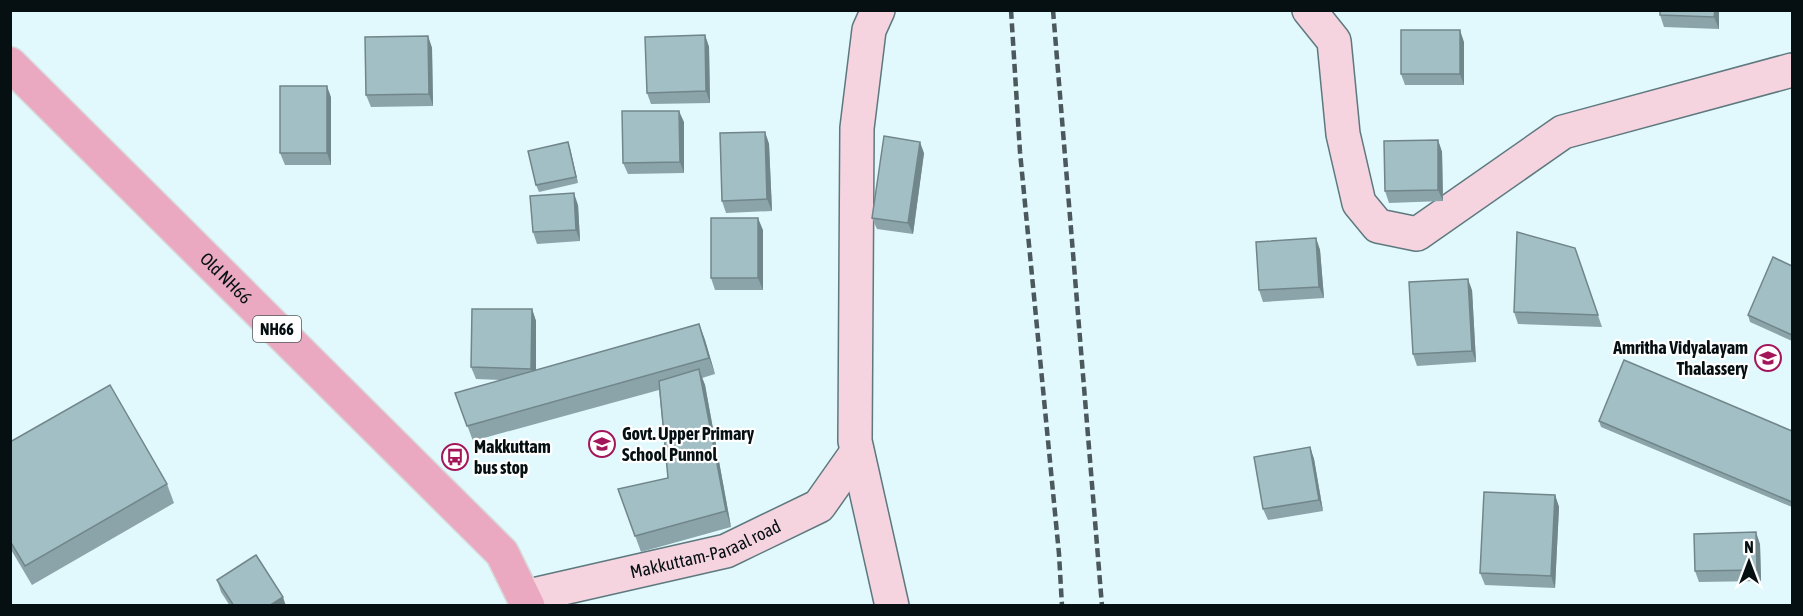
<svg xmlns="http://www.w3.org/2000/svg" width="1803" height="616" viewBox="0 0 1803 616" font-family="'Asap Condensed',sans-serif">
<rect width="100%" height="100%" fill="#e1f8fd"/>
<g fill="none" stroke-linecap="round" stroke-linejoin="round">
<defs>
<g id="secondary">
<path d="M878 10 869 30 857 128 855 441 892 606"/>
<path d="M1309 10 1334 41 1343 134 1359 203 1378 226 1417 234 1563 132 1792 70"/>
<path id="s1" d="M524 597 726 551 819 506 857 452"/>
</g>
<g id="primary">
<path id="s2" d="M10 64 502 553 528 606"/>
</g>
</defs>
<use href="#secondary" stroke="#5e797e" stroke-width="36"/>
<use href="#primary" stroke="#d7d9d9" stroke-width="36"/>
<use href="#secondary" stroke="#f5d4e0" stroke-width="33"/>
<use href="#primary" stroke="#eba9c1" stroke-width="33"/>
<g stroke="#4b595c" stroke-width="4.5" stroke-dasharray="9 4.5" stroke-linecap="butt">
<path d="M1011 10 1020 152 1059 554 1062 606"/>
<path d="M1053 10 1102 606"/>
</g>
</g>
<g fill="#8ba4a9">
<path d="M1660 10H1719V29L1664 27 1660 15Z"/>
<path d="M705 35 709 47 710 103 651 104 647 93Z"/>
<path d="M428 36 432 48 433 106 371 107 366 95Z"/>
<path d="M1464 42V85H1405L1401 74Z"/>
<path d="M331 97V165H285L280 153Z"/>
<path d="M684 122V173L628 174 623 163Z"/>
<path d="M765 132 769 144 772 211 726 213 722 201Z"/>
<path d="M1438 140 1442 152 1443 201 1389 203 1385 191Z"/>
<path d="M568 142 578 183 539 192 536 185Z"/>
<path d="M924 153 913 234 877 229 872 218Z"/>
<path d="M578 205 580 241 537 244 533 232Z"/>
<path d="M763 230V290H715L711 278Z"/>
<path d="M1316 238 1320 250 1324 298 1263 302 1259 290Z"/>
<path d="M1575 248 1602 327 1518 324 1514 312Z"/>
<path d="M1792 266V341L1750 322 1748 315Z"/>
<path d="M1472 290 1476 362 1417 366 1413 354Z"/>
<path d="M532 309 536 321V370L699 324 705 340 715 374 702 378 705 385 731 527 641 552 618 489 668 478 659 390 473 441 455 393 501 380 476 379 471 367Z"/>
<path d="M1599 421 1792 431V507L1601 427Z"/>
<path d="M10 442 167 484 174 503 32 585 10 548Z"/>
<path d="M1310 447 1314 459 1323 511 1268 520 1263 509Z"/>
<path d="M1555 495 1559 507 1555 588 1485 585 1480 573Z"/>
<path d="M1760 544 1761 581 1699 582 1695 571Z"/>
<path d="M217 580 286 606H230L221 592Z"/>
</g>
<g fill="#71868a">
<path d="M1715 10H1719V29L1714 17Z"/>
<path d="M1460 30 1464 42V85L1460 74Z"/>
<path d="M705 35 709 47 710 103 706 91Z"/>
<path d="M428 36 432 48 433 106 429 94Z"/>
<path d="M327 86 331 97V165L327 153Z"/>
<path d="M679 111 684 122V173L680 162Z"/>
<path d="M765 132 769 144 772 211 767 199Z"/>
<path d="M1438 140 1442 152 1443 201 1438 190Z"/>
<path d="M568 142 570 148 578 183 576 177Z"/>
<path d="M920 142 924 153 913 234 908 223Z"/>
<path d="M574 193 578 205 580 241 576 230Z"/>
<path d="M758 218 763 230V290L758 278Z"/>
<path d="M1316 238 1320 250 1324 298 1319 287Z"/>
<path d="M1468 279 1472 290 1476 362 1472 351Z"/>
<path d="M532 309 536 321V380L531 369Z"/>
<path d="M699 324 705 340 715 374 709 358Z"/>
<path d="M699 369 705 385 731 527 726 511Z"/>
<path d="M1310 447 1314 459 1323 511 1319 500Z"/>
<path d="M1555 495 1559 507 1555 588 1551 576Z"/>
<path d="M1756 532 1760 544 1761 581 1757 570Z"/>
<path d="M283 597 286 606H269Z"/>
</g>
<g fill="#a2bfc5" stroke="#71868a" stroke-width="1.5">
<path d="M1660 10H1715L1714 17 1660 15Z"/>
<rect x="1401" y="30" width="59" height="44"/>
<path d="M705 35 706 91 647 93 645 37Z"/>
<path d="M428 36 429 94 366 95 365 37Z"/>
<rect x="280" y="86" width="47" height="67"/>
<path d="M622 111H679L680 162 623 163Z"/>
<path d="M765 132 767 199 722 201 720 133Z"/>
<path d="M884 136 920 142 908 223 872 218Z"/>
<path d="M1438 140V190L1385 191 1384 141Z"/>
<path d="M568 142 576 177 536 185 528 151Z"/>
<path d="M574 193 576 230 533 232 530 196Z"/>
<rect x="711" y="218" width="47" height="60"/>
<path d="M1517 232 1575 248 1598 315 1514 312Z"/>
<path d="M1316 238 1319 287 1259 290 1256 242Z"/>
<path d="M1773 257 1792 266V335L1748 315Z"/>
<path d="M1468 279 1472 351 1413 354 1409 282Z"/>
<path d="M472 309H532L531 369 471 367Z"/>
<path d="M699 324 709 358 467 426 455 393Z"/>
<path d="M1624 360 1792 431V502L1599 421Z"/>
<path d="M699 369 726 511 635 536 618 489 668 478 659 381Z"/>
<path d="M110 385 167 484 25 566 10 541V442Z"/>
<path d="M1310 447 1319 500 1263 509 1254 457Z"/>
<path d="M1484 492 1555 495 1551 576 1480 573Z"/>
<path d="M1756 532 1757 570 1695 571 1694 534Z"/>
<path d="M256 555 283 597 269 606H234L217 580Z"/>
</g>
<defs>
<symbol id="school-ring" viewBox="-11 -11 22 22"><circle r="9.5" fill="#fff" stroke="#a4165a" stroke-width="1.5"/><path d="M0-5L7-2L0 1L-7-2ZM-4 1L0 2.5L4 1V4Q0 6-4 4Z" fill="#a4165a"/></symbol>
<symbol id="bus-ring" viewBox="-11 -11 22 22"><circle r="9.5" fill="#fff" stroke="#a4165a" stroke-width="1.5"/><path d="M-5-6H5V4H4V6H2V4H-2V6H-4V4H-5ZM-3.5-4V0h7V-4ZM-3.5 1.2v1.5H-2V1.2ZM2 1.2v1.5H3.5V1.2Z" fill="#a4165a"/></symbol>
</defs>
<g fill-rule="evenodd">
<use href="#school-ring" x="1753" y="343" width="30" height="30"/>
<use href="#school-ring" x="587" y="429" width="30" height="30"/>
<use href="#bus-ring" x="440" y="442" width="30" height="30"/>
</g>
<g text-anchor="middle" stroke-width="4.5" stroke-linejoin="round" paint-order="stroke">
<rect fill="#fff" stroke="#515859" stroke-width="1.5" x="253" y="316" width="48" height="26" rx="4.5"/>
<g font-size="16" font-weight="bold" fill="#061012">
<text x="277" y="335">NH66</text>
</g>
<g font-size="18" fill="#061012" stroke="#fff">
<text dy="6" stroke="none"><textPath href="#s2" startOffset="304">Old NH66</textPath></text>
<text dy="6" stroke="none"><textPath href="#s1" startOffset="188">Makkuttam-Paraal road</textPath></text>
</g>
<g font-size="18" font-weight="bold" fill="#061012" stroke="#fff" text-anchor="start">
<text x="1748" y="354" text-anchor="end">Amritha Vidyalayam<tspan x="1748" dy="21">Thalassery</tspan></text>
<text x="622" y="440">Govt. Upper Primary<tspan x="622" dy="21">School Punnol</tspan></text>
<text x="474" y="453">Makkuttam<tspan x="474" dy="21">bus stop</tspan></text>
</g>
</g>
<rect width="1803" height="616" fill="none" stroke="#061012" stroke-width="24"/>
<g transform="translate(1749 562)" stroke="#ffffff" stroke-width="4.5" paint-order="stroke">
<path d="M0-4.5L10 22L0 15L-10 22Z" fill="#061012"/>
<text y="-9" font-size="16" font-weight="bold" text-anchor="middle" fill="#061012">N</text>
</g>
</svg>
